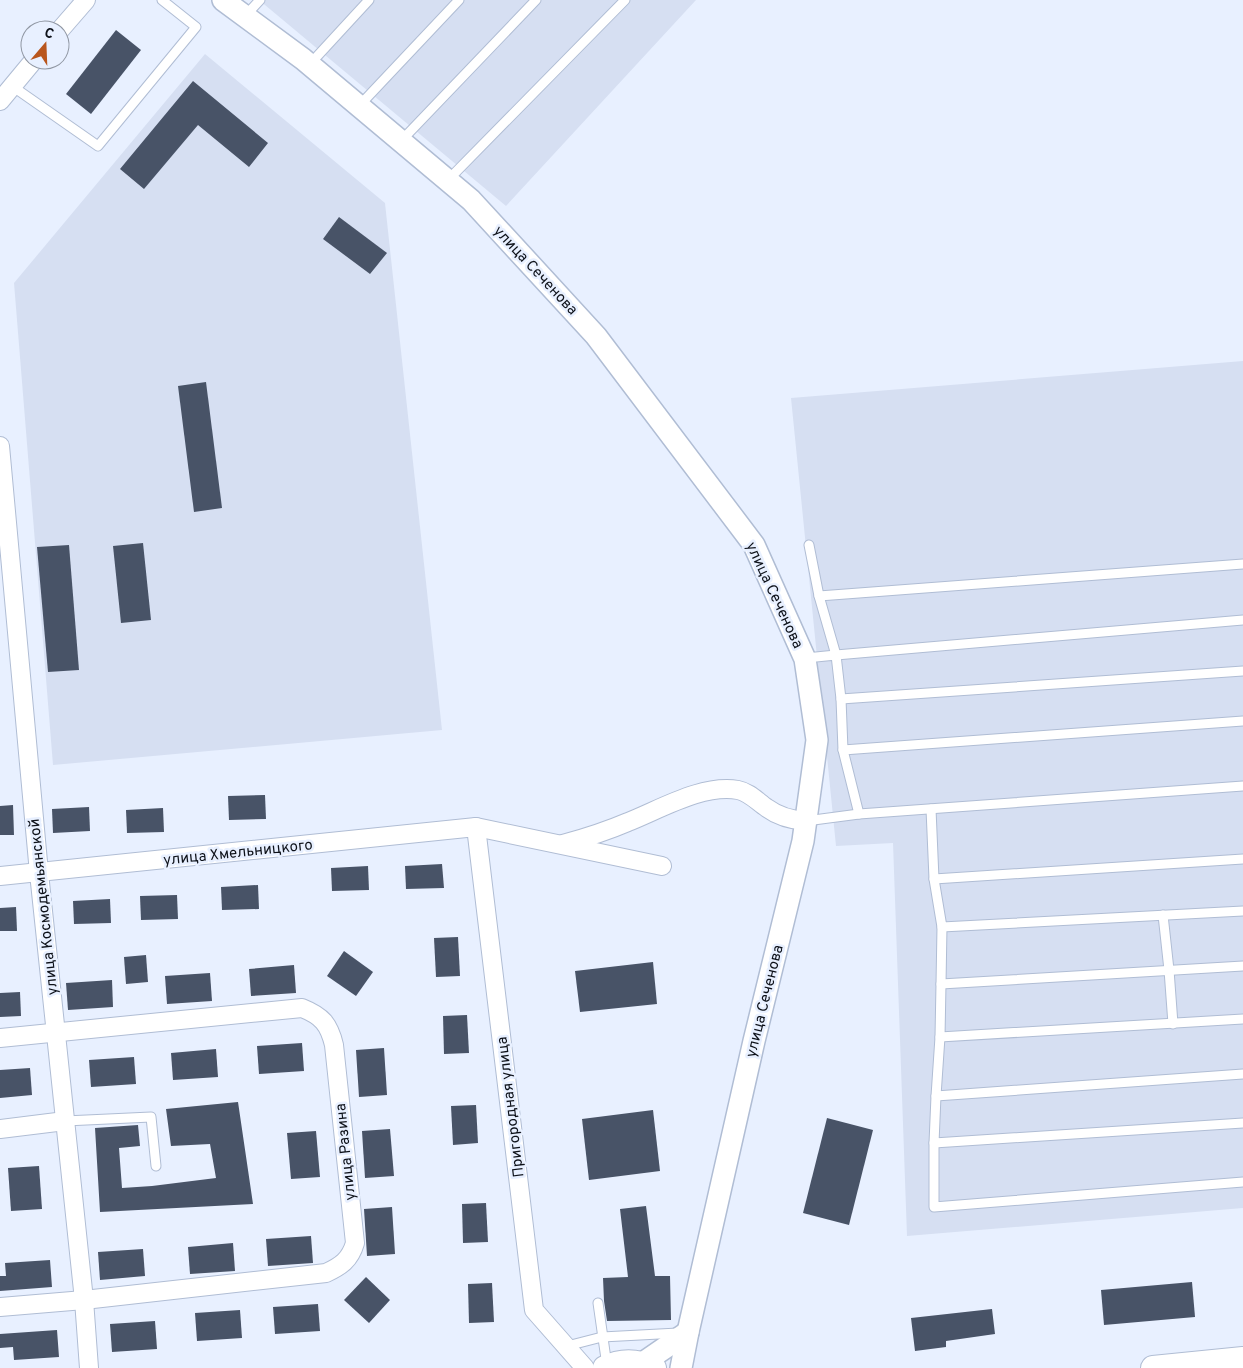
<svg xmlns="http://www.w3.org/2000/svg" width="1243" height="1368" viewBox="0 0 1243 1368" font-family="Overpass,sans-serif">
<rect width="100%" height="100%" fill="#e8f0ff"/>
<g fill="#d6dff2">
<path d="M259 0H696L506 206Z"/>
<path d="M205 54 385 203 442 730 53 765 14 283Z"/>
<path d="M1243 361V1208L907 1236 893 843 836 846 791 398Z"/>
</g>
<g fill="#485367">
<path d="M116 30 141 50 91 114 66 94Z"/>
<path d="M193 81 268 143 249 167 198 125 144 189 120 169Z"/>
<path d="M339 217 387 253 370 274 323 239Z"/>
<path d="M206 382 222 508 194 512 178 386Z"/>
<path d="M143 543 151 620 121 623 113 546Z"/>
<path d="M69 545 79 670 48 672 37 547Z"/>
<path d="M265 795 266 819 229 820 228 796Z"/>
<path d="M13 805 14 835H0V806Z"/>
<path d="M89 807 90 831 53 833 52 809Z"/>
<path d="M163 808 164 832 127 833 126 810Z"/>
<path d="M442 864 444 888 406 889 405 866Z"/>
<path d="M368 866 369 890 332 891 331 868Z"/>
<path d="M258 885 259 909 222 910 221 887Z"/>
<path d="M177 895 178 919 141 920 140 896Z"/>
<path d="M110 899 111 923 74 924 73 901Z"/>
<path d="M16 907 17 931H0V908Z"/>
<path d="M458 937 460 976 436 977 434 938Z"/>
<path d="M344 951 373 972 356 996 327 976Z"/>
<path d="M146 955 148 982 126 984 124 957Z"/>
<path d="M653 962 657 1004 580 1012 575 971Z"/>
<path d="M294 965 296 993 251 996 249 969Z"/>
<path d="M210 973 212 1001 167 1004 165 976Z"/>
<path d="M112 980 113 1007 68 1010 66 983Z"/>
<path d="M20 992 21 1016 0 1017V993Z"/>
<path d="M467 1015 469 1053 444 1054 443 1016Z"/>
<path d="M302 1043 304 1071 259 1074 257 1046Z"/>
<path d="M384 1048 387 1095 359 1097 356 1050Z"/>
<path d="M216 1049 218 1077 173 1080 171 1053Z"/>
<path d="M134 1057 136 1084 91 1087 89 1060Z"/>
<path d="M30 1068 32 1095 0 1098V1070Z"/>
<path d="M238 1102 253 1204 100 1212 95 1128 138 1125 140 1146 119 1148 122 1188 152 1186 216 1178 210 1144 171 1146 166 1109Z"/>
<path d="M476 1105 478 1143 453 1145 451 1106Z"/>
<path d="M653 1110 660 1171 589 1180 582 1119Z"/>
<path d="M827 1118 873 1130 849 1225 803 1213Z"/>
<path d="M390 1129 394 1176 365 1178 362 1131Z"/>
<path d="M316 1131 320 1177 291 1179 287 1133Z"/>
<path d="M39 1166 42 1209 11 1211 8 1168Z"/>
<path d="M486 1203 488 1242 463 1243 462 1204Z"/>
<path d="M646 1206 655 1276H670L671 1320 607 1321 604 1301 603 1278 628 1277 620 1209Z"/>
<path d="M392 1207 395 1254 367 1256 364 1209Z"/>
<path d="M311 1236 313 1263 268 1266 266 1239Z"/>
<path d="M233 1243 235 1271 190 1274 188 1247Z"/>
<path d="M143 1249 145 1276 100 1280 98 1252Z"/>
<path d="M50 1260 52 1287 0 1291V1276H6L5 1263Z"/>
<path d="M366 1277 390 1300 369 1323 344 1300Z"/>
<path d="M1192 1282 1195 1317 1104 1325 1101 1290Z"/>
<path d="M492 1283 494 1322 469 1323 468 1284Z"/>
<path d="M318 1304 320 1331 275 1334 273 1307Z"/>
<path d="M992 1309 995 1334 946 1341V1347L915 1351 911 1318Z"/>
<path d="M240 1310 242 1338 197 1341 195 1313Z"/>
<path d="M155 1321 157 1349 112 1352 110 1324Z"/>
<path d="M57 1330 59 1357 14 1360 13 1347 0 1348V1334Z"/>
</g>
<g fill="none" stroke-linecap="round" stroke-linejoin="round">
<defs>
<g id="service">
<path d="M245 16 260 0"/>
<path d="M310 64 369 0"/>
<path d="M12 86 98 146 196 27 162 0"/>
<path d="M359 106 459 0"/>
<path d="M401 141 536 0"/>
<path d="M448 180 625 0"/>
<path d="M809 545 819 596 1243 564"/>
<path d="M819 596 836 655 1243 620"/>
<path d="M806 658 836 655 841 699 1243 671"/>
<path d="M841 699 843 750 1243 721"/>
<path d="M843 750 859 814 1243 786"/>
<path d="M931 809 934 879 1243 859"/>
<path d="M806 821 859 814"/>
<path d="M934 879 942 927 1243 911"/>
<path d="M1163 915 1169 970 1173 1024"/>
<path d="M942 927 941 984 1243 966"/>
<path d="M941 984 940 1037 1243 1019"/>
<path d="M940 1037 936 1096 1243 1074"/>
<path d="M936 1096 934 1143 1243 1123"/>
<path d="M65 1121 151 1117 156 1166"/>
<path d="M934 1143V1207L1243 1182"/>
<path d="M598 1303 607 1366"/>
<path d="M567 1346 602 1337 678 1333"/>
</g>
<g id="minor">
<path d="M60 30 86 0"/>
<path d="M0 101 34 60"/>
<path d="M0 446 39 873 84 1300 89 1368"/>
<path d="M476 827 534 1310 585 1368"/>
<path d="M563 844C585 838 607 831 628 822 661 809 702 784 738 790 749 792 758 802 767 808 779 817 791 820 806 821"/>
<path d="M0 876 476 827 662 866"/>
<path d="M0 1038 302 1008C322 1016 329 1024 334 1045L355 1243C350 1260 341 1266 326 1273L84 1300 0 1307"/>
<path d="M0 1129 65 1121"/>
</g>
<g id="tertiary">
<path d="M223 0 303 59 471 200 596 336 754 545 805 659 817 740 803 841 754 1041 688 1332 681 1368"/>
<path d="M643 1363 688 1332"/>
</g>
<g id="secondary">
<path d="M605 1368C621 1360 638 1361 654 1368"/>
<path d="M1153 1368 1243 1359"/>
</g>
</defs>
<use href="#service" stroke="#b0bdd4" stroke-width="11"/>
<use href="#minor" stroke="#b0bdd4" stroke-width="20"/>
<use href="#tertiary" stroke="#b0bdd4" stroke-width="24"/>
<use href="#secondary" stroke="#b0bdd4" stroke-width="26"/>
<use href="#service" stroke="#fff" stroke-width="9"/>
<use href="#minor" stroke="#fff" stroke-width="18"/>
<use href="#tertiary" stroke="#fff" stroke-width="21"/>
<use href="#secondary" stroke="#fff" stroke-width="24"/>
</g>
<g text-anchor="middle" stroke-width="5" stroke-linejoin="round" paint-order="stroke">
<g font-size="15" fill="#0d1119" stroke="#e8f0ff">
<text transform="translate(536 270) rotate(47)" y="5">улица Сеченова</text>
<text transform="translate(775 595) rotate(65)" y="5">улица Сеченова</text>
<text transform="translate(238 852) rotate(-6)" y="5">улица Хмельницкого</text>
<text transform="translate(43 907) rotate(-96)" y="5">улица Космодемьянской</text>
<text transform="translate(764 1001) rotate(-76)" y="5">улица Сеченова</text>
<text transform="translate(510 1107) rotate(-97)" y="5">Пригородная улица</text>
<text transform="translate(345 1152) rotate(-96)" y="5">улица Разина</text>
</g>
</g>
<g transform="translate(45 45) rotate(19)"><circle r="24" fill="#e8f0ff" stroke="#9097a3"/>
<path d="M0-4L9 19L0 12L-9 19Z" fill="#b9561d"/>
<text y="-8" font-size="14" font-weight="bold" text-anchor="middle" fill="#0d1119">С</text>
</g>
</svg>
